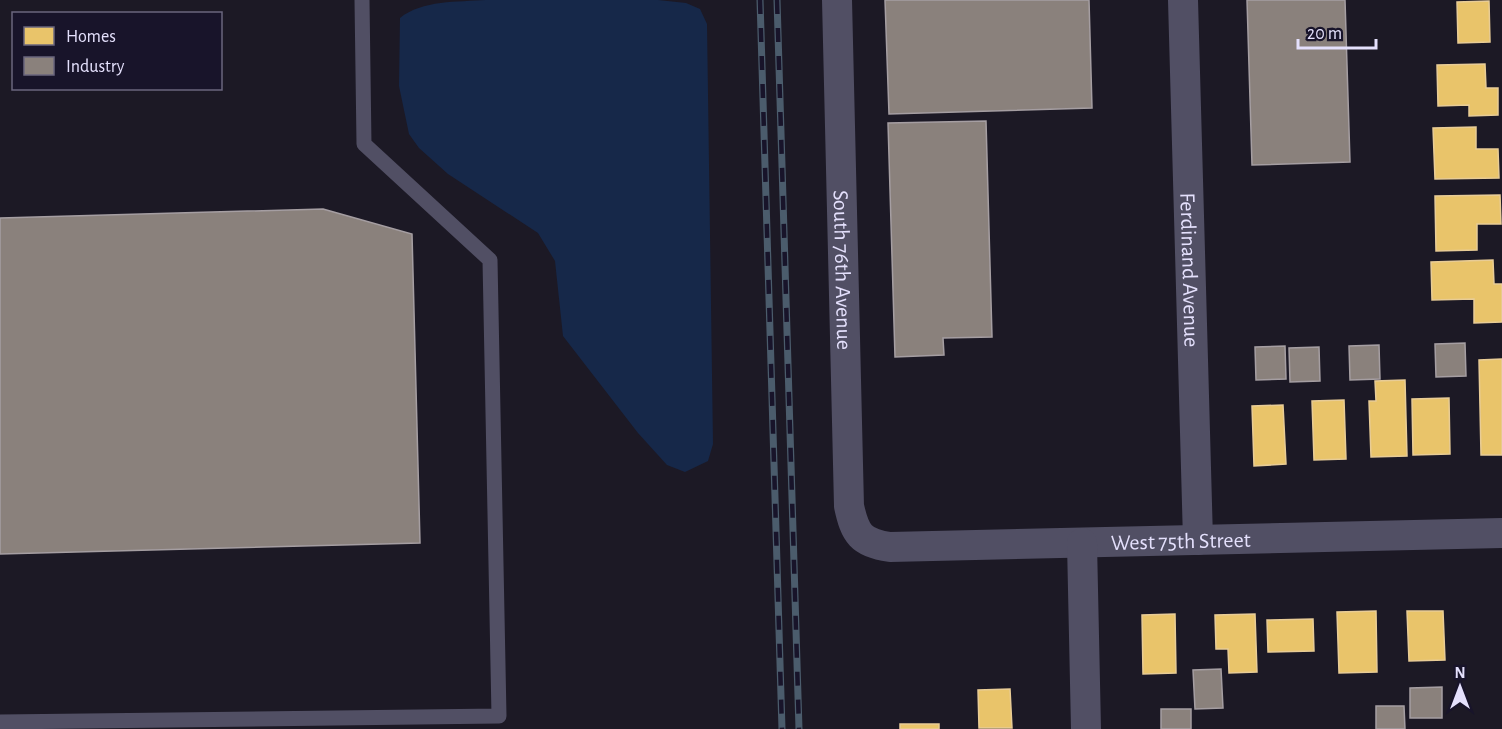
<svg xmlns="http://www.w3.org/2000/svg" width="1502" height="729" viewBox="0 0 1502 729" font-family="'Alegreya Sans',sans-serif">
<rect width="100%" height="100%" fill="#1c1925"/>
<path fill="#162849" d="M486 0H658L686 3 700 9 707 24 713 444 708 461 685 472 667 465 638 433 563 336 555 261 538 233 448 174 419 148 409 134 399 86 400 18C422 0 458 2 486 0Z"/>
<g fill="#e9c46a" stroke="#e8cc96" stroke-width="1.5">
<path d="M1489 1 1490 42 1458 43 1457 2Z"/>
<path d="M1485 64 1486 88H1498V115L1469 116V105L1438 106 1437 65Z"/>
<path d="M1476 127V149H1498L1499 178 1435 179 1433 128Z"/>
<path d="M1500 195 1501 224H1477V250L1436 251 1435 196Z"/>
<path d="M1493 260 1494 284H1502V322L1474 323V299L1432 300 1431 262Z"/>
<path d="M1502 359V455H1481L1479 360Z"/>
<path d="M1405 380 1407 456 1371 457 1369 401H1376L1375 381Z"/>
<path d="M1449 398 1450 454 1413 455 1412 399Z"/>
<path d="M1344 400 1346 459 1314 460 1312 401Z"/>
<path d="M1283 405 1286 464 1254 466 1252 406Z"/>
<path d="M1376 611 1377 672 1339 673 1337 612Z"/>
<path d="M1407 611H1443L1445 660 1409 661Z"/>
<path d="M1175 614 1176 673 1143 674 1142 615Z"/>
<path d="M1255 614 1257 672 1229 673 1228 649H1216L1215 615Z"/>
<path d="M1313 619 1314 651 1268 652 1267 620Z"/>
<path d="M1010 689 1012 728H979L978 690Z"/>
<rect x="900" y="724" width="39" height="5"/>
</g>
<g fill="#8a817c" stroke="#a59ea2" stroke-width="1.5">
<path d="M885 0H1089L1092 108 889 114Z"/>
<path d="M1247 0H1345L1350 162 1252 165Z"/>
<path d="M986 121 992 337 943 338 944 355 895 357 888 123Z"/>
<path d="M323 209 412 234 420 543 0 554V218Z"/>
<path d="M1465 343 1466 376 1436 377 1435 344Z"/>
<path d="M1379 345 1380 379 1350 380 1349 346Z"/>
<path d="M1285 346 1286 379 1256 380 1255 347Z"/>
<path d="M1319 347 1320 381 1290 382 1289 348Z"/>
<path d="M1221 669 1223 708 1195 709 1193 670Z"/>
<path d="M1442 687V718H1410V688Z"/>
<path d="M1376 706H1404L1405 729H1376Z"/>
<rect x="1161" y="709" width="30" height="20"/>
</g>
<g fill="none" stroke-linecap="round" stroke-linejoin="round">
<path stroke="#514f64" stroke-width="15" d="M0 722 499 716 490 260 364 144 362 0"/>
<g stroke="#514f64" stroke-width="30">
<path id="s1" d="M837 0 849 506C855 534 861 543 890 547L1502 533"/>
<path id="s2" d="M1183 0 1198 540"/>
<path d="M1082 543 1086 729"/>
</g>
<defs>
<g id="rail">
<path d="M760 0 782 729"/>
<path d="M777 0 799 729"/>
</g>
</defs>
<use href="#rail" stroke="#4b5c6c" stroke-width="7"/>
<use href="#rail" stroke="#18142a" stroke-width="4.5" stroke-dasharray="14" stroke-linecap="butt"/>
</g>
<g text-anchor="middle" stroke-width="6" stroke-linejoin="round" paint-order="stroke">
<g font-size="22" fill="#e4e0fc" stroke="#18142a">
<text dy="8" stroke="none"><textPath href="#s1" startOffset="270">South 76th Avenue</textPath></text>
<text dy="8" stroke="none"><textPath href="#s2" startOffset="270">Ferdinand Avenue</textPath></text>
<text dy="8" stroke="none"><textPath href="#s1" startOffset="861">West 75th Street</textPath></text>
</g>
</g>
<rect x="12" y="12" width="210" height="78" fill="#18142a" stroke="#6a667e" stroke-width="1.5"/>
<rect x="24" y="27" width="30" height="18" fill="#e9c46a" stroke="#6a667e" stroke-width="1.5"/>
<text x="66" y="42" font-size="18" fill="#e4e0fc">Homes</text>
<rect x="24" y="57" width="30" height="18" fill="#8a817c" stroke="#6a667e" stroke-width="1.5"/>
<text x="66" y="72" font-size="18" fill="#e4e0fc">Industry</text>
<g transform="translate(1460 687)" stroke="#18142a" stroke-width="4.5" paint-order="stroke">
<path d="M0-4.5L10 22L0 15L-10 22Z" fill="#e4e0fc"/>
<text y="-9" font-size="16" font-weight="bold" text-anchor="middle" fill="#e4e0fc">N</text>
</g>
<path d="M1298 39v9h78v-9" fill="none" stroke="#e4e0fc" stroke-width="3"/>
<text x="1307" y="39" font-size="18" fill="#e4e0fc" stroke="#18142a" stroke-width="4.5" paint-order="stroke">20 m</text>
</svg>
